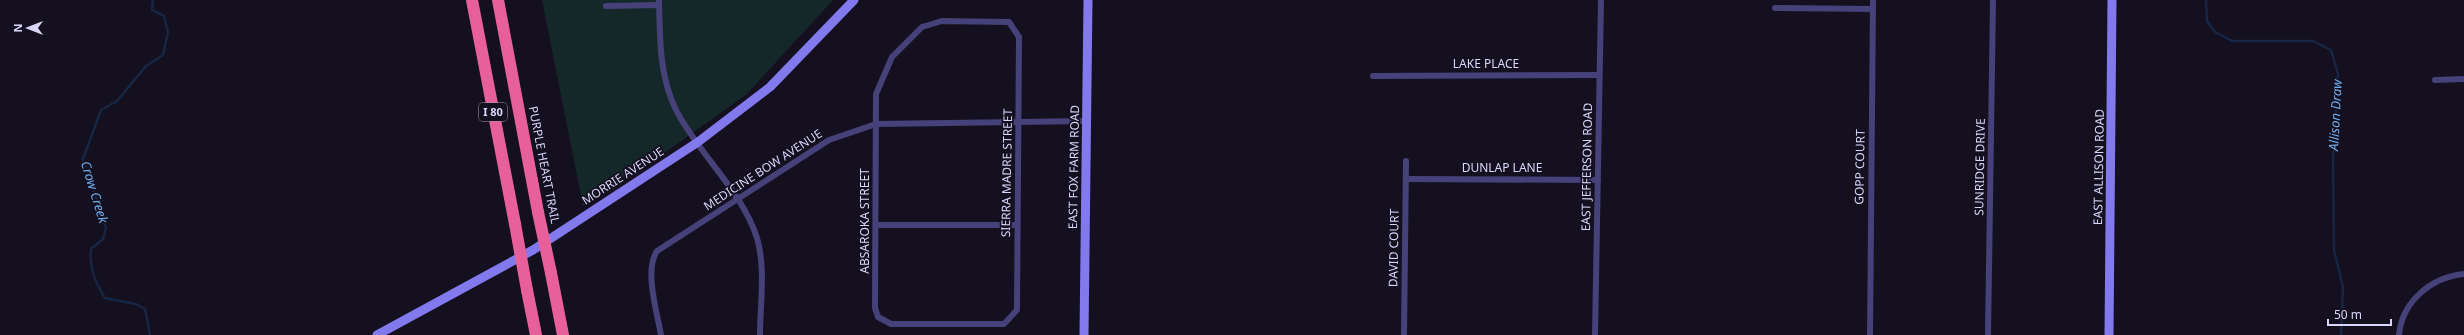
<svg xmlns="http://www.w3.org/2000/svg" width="2464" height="335" viewBox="0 0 2464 335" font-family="'Noto Sans',sans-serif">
<rect width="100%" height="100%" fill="#141020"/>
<path fill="#142829" d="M542 0H833L747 94 652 162 583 206Z"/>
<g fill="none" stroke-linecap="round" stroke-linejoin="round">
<g stroke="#162644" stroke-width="2.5">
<path d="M2206 0 2207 21 2215 32 2232 41H2313L2331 50 2338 74 2333 158 2334 250 2343 287 2341 335"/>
<path d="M150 335 145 309 136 304 105 298C95 282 89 268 91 249L103 239 106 228 83 159 101 110 117 101 146 66 163 55 168 32 164 16 152 10 153 0"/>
</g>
<g stroke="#464178" stroke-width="6">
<path d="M659 0C660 38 659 75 676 110 698 153 742 191 757 238 766 269 760 304 760 335"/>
<path d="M606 6 659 5"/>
<path d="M1775 8 1873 9"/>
<path d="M942 21 1009 22 1019 37 1017 310 1004 324H891L878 317 875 308 876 94 892 57 922 27Z"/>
<path d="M1373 76 1599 75"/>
<path d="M2435 80 2464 79"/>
<path d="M1406 179 1598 180"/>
<path d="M876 225H1017"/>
<path d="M661 335C657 312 644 270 657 251L829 140 876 124 1087 121"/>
<path d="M1404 335 1406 161"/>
<path d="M1595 335 1601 0"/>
<path d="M1870 335 1873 0"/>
<path d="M1988 335 1993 0"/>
<path d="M2399 335C2402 301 2432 277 2464 274"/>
</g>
<g stroke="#8279ec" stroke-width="9">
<path d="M377 335 533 250 698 142 770 87 854 0"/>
<path d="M1084 335 1088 0"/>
<path d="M2109 335 2112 0"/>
</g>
<g stroke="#e8609b" stroke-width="12">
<path d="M472 0 515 224"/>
<path d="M498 0 538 212"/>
<path d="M551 273 563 335"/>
<path d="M527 290 536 335"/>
</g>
<g stroke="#e8609b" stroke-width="12">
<path d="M538 212 551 273"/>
<path d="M515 224 527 290"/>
</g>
</g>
<g text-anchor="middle" stroke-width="3.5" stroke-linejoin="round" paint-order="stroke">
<rect fill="#141020" stroke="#9f9ab8" stroke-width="1" x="479" y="103" width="28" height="18" rx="3"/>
<g font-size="11" font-weight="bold" fill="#dbd5f9">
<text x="493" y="116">I 80</text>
</g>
<g font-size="12" fill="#dbd5f9" stroke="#141020">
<text x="1486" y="68">LAKE PLACE</text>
<text transform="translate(544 165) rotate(79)" y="4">PURPLE HEART TRAIL</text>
<text transform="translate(1074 167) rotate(-89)" y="4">EAST FOX FARM ROAD</text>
<text transform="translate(1587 167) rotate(-89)" y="4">EAST JEFFERSON ROAD</text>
<text transform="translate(1860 167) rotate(-89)" y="4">GOPP COURT</text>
<text transform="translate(1980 167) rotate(-89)" y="4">SUNRIDGE DRIVE</text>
<text transform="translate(2099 167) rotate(-89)" y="4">EAST ALLISON ROAD</text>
<text x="1502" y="172">DUNLAP LANE</text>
<text transform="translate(763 170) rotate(-33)" y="4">MEDICINE BOW AVENUE</text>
<text transform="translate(1007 173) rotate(-89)" y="4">SIERRA MADRE STREET</text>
<text transform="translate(623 176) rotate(-33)" y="4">MORRIE AVENUE</text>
<text transform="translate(865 221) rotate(-90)" y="4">ABSAROKA STREET</text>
<text transform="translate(1394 248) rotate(-89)" y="4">DAVID COURT</text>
</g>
<g font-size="13" font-style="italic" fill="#71aceb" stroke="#141020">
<text transform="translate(2335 115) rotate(-87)" y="5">Allison Draw</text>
<text transform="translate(95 192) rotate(73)" y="5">Crow Creek</text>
</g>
</g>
<g transform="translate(28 28) rotate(270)" stroke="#141020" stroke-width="3" paint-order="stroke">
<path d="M0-3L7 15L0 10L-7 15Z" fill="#dbd5f9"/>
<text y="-6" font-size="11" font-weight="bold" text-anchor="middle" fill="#dbd5f9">N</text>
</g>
<path d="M2328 319v6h63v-6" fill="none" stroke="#dbd5f9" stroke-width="2"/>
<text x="2334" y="319" font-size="12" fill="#dbd5f9" stroke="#141020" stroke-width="3" paint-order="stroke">50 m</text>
</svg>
